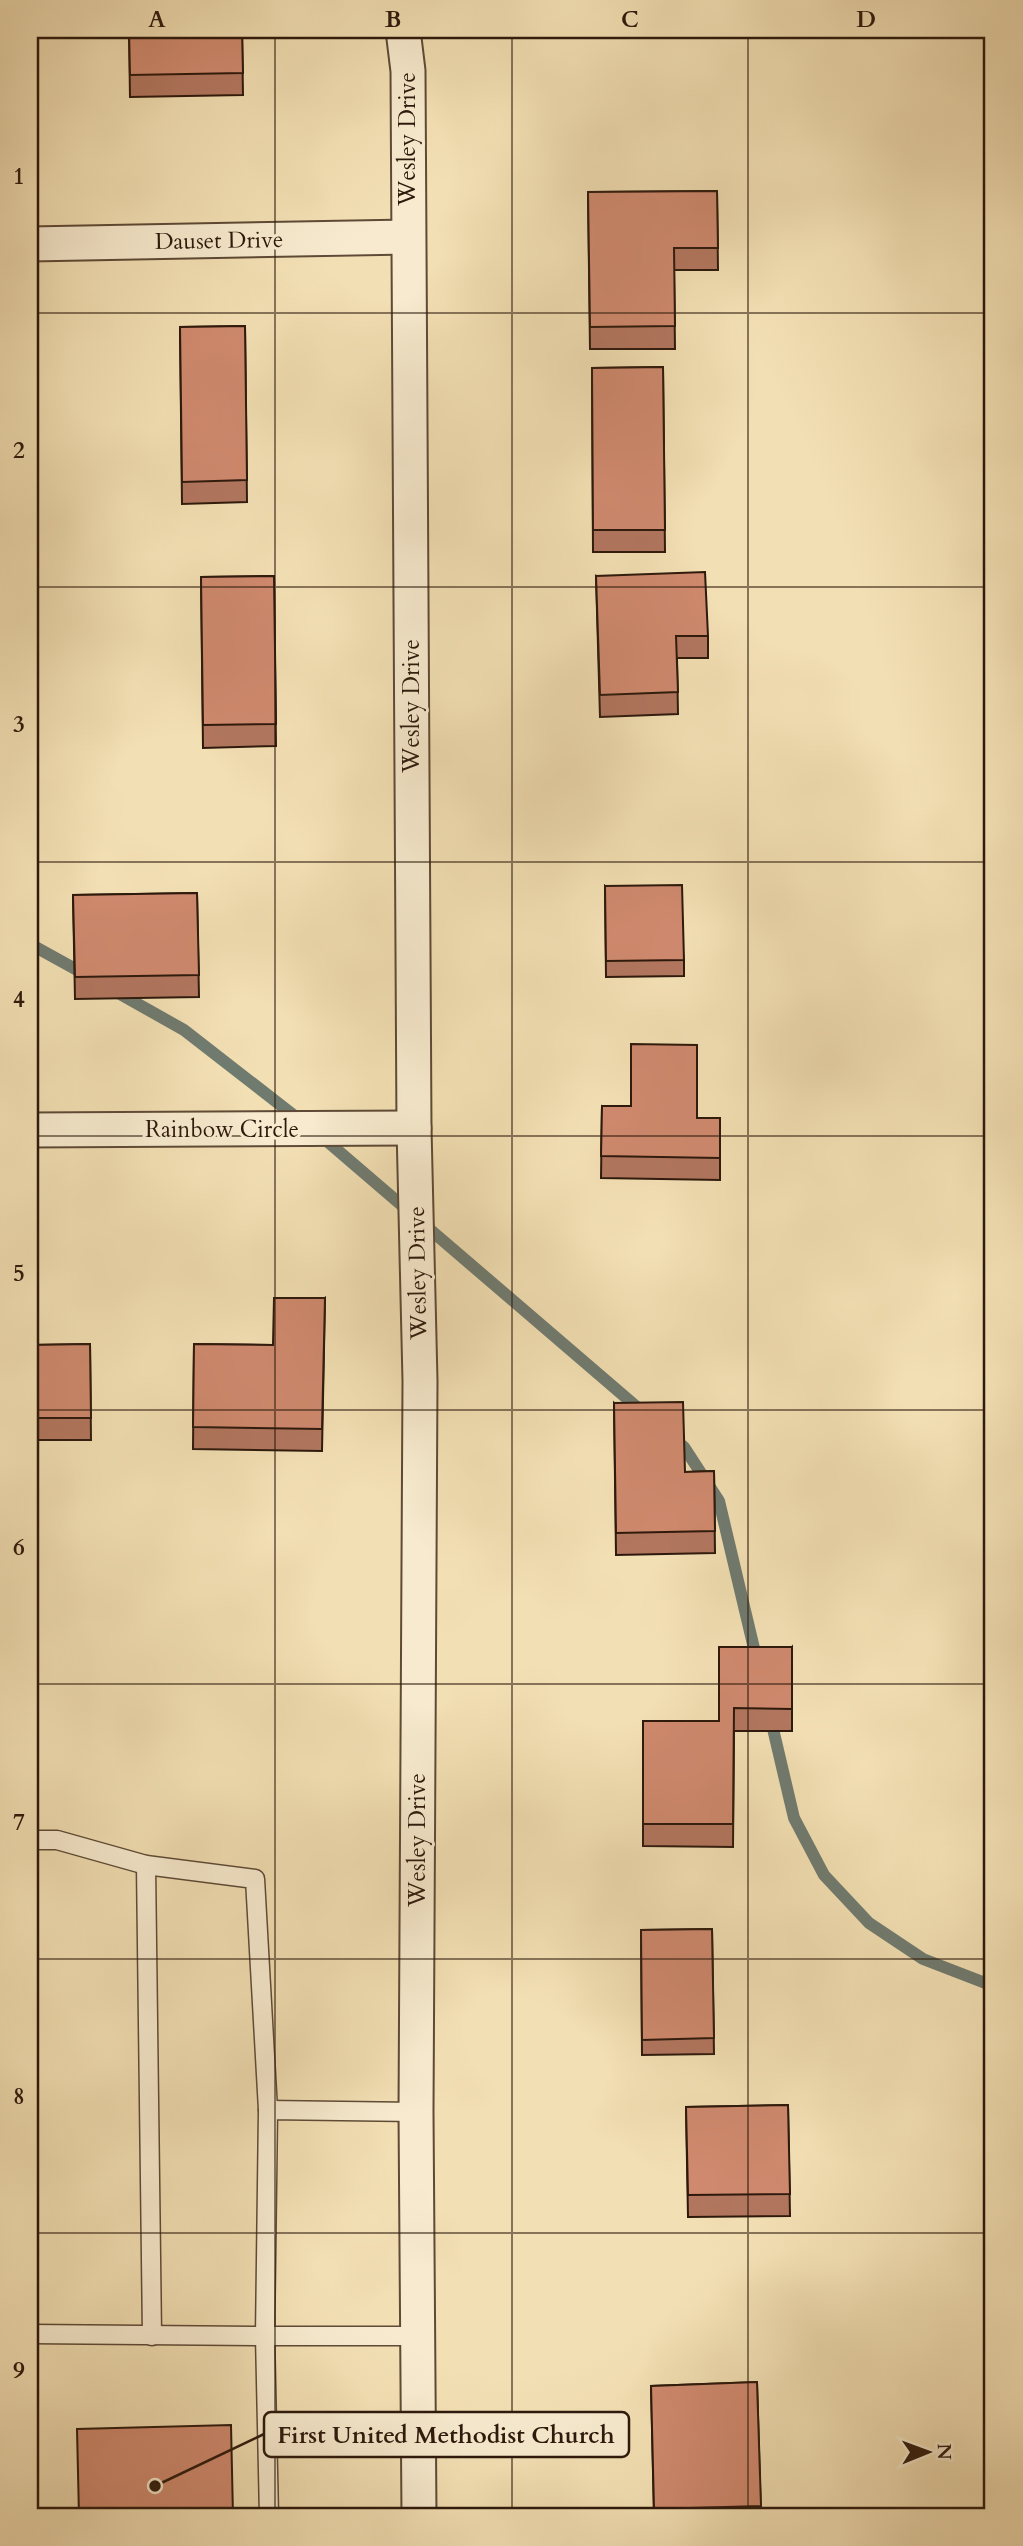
<svg xmlns="http://www.w3.org/2000/svg" width="1023" height="2546" viewBox="0 0 1023 2546" font-family="Cardo,serif">
<rect width="100%" height="100%" fill="#f2dfb3"/>
<filter id="stains"><feTurbulence type="fractalNoise" baseFrequency=".00286" numOctaves="4"/><feColorMatrix values="0 0 0 0 .2 0 0 0 0 .09 0 0 0 0 .02 0 0 0 .5 -.17"/></filter>
<radialGradient id="worn" r=".72"><stop offset=".6" stop-color="#630" stop-opacity="0"/><stop offset="1" stop-color="#630" stop-opacity=".3"/></radialGradient>
<g fill="none" stroke-linecap="round" stroke-linejoin="round">
<g stroke="#707b70" stroke-width="12">
<path d="M30 944 88 976"/>
<path d="M113 990 184 1030 301 1121"/>
<path d="M321 1136 645 1414"/>
<path d="M672 1437 684 1447 719 1501 757 1661"/>
<path d="M770 1716 794 1818 824 1875 869 1923 923 1959 993 1986"/>
</g>
<defs>
<g id="lane">
<path d="M30 1840H57L146 1865 255 1879 268 2110"/>
<path d="M146 1865 152 2336"/>
<path d="M416 2112 268 2110 265 2336H418"/>
<path d="M30 2334 265 2336 269 2516"/>
</g>
<g id="street">
<path d="M403 30 408 71 414 1128 420 1381 416 2112 419 2516"/>
<path d="M30 244 408 237"/>
<path d="M30 1130 414 1128"/>
</g>
</defs>
<use href="#lane" stroke="#5e4a36" stroke-width="21"/>
<use href="#street" stroke="#5e4a36" stroke-width="37"/>
<use href="#lane" stroke="#f7eace" stroke-width="18"/>
<use href="#street" stroke="#f7eace" stroke-width="33"/>
</g>
<g fill="#b2765f" stroke="#2d190c" stroke-width="2">
<path d="M129 30H242L243 95 130 97Z"/>
<path d="M717 191 718 270H674L675 349H590L588 192Z"/>
<path d="M245 326 247 502 182 504 180 327Z"/>
<path d="M663 367 665 552H593L592 368Z"/>
<path d="M274 576 276 746 203 748 201 577Z"/>
<path d="M596 576 708 636V658H677L678 714 600 717Z"/>
<path d="M605 886 684 960V976L606 977Z"/>
<path d="M197 893 199 997 75 999 73 895Z"/>
<path d="M602 1106 697 1118H720V1180L601 1178Z"/>
<path d="M325 1298 322 1451 193 1449 194 1344 273 1345Z"/>
<path d="M90 1344 91 1440H30V1345Z"/>
<path d="M614 1403 685 1472 714 1471 715 1553 616 1555Z"/>
<path d="M792 1647V1731H734L733 1847 643 1846V1721H719Z"/>
<path d="M712 1929 714 2054 642 2055 641 1930Z"/>
<path d="M788 2105 790 2216 688 2217 686 2107Z"/>
<path d="M757 2382 761 2516H654L651 2386Z"/>
</g>
<g fill="#cf896e" stroke="#2d190c" stroke-width="2">
<path d="M129 30H242L243 73 130 75Z"/>
<path d="M717 191 718 248H674L675 326 590 327 588 192Z"/>
<path d="M245 326 247 480 182 482 180 327Z"/>
<path d="M663 367 665 530H593L592 368Z"/>
<path d="M705 572 708 636H676L678 692 600 695 596 576Z"/>
<path d="M274 576 276 724 203 725 201 577Z"/>
<path d="M682 885 684 960 606 961 605 886Z"/>
<path d="M197 893 199 975 75 977 73 895Z"/>
<path d="M631 1044 697 1045V1118H720V1158L601 1156 602 1106H631Z"/>
<path d="M274 1298H325L322 1429 193 1427 194 1344 273 1345Z"/>
<path d="M90 1344 91 1418H30V1345Z"/>
<path d="M683 1402 685 1472 714 1471 715 1531 616 1533 614 1403Z"/>
<path d="M719 1647H792V1709L734 1708 733 1824H643V1721H719Z"/>
<path d="M712 1929 714 2038 642 2040 641 1930Z"/>
<path d="M788 2105 790 2194 688 2195 686 2107Z"/>
<path d="M757 2382 761 2506 654 2509 651 2386Z"/>
<path d="M231 2425 233 2516H79L77 2429Z"/>
</g>
<path fill="none" stroke="#2d190c" stroke-width="2" stroke-opacity="0.55" d="M275 30V2516M512 30V2516M748 30V2516M30 313H993M30 587H993M30 862H993M30 1136H993M30 1410H993M30 1684H993M30 1959H993M30 2233H993"/>
<g text-anchor="middle" stroke-width="6" stroke-linejoin="round" paint-order="stroke">
<g font-size="23" fill="#2d190c" stroke="#f7eace">
<text transform="translate(407 139) rotate(-90)" y="8">Wesley Drive</text>
<text transform="translate(219 240) rotate(-1)" y="8">Dauset Drive</text>
<text transform="translate(411 706) rotate(-90)" y="8">Wesley Drive</text>
<text x="222" y="1137">Rainbow Circle</text>
<text transform="translate(417 1273) rotate(-91)" y="8">Wesley Drive</text>
<text transform="translate(417 1840) rotate(-90)" y="8">Wesley Drive</text>
</g>
</g>
<path fill="none" stroke="#2d190c" stroke-width="2.5" d="M155 2486L264 2434"/>
<circle fill="#2d190c" stroke="#f7eace" stroke-width="2.5" cx="155" cy="2486" r="7"/>
<rect fill="#f7eace" stroke="#2d190c" stroke-width="2.5" x="264" y="2412" width="365" height="45" rx="7"/>
<g font-size="24" text-anchor="middle" font-weight="bold" fill="#2d190c">
<text x="446" y="2443">First United Methodist Church</text>
</g>
<rect width="1023" height="2546" fill="none" stroke="#f2dfb3" stroke-width="77"/>
<g transform="translate(928 2452) rotate(89)" stroke="#f7eace" stroke-width="5" paint-order="stroke">
<path d="M0-5L12 26L0 18L-12 26Z" fill="#2d190c"/>
<text y="-10" font-size="19" font-weight="bold" text-anchor="middle" fill="#2d190c">N</text>
</g>
<rect x="38" y="38" width="946" height="2470" fill="none" stroke="#2d190c" stroke-width="2.5"/>
<g font-size="23" text-anchor="middle" font-weight="bold" fill="#2d190c">
<text x="157" y="27">A</text>
<text x="393" y="27">B</text>
<text x="630" y="27">C</text>
<text x="866" y="27">D</text>
<text x="19" y="184">1</text>
<text x="19" y="458">2</text>
<text x="19" y="732">3</text>
<text x="19" y="1007">4</text>
<text x="19" y="1281">5</text>
<text x="19" y="1555">6</text>
<text x="19" y="1830">7</text>
<text x="19" y="2104">8</text>
<text x="19" y="2378">9</text>
</g>
<rect width="100%" height="100%" filter="url(#stains)"/>
<rect width="100%" height="100%" fill="url(#worn)"/>
</svg>
